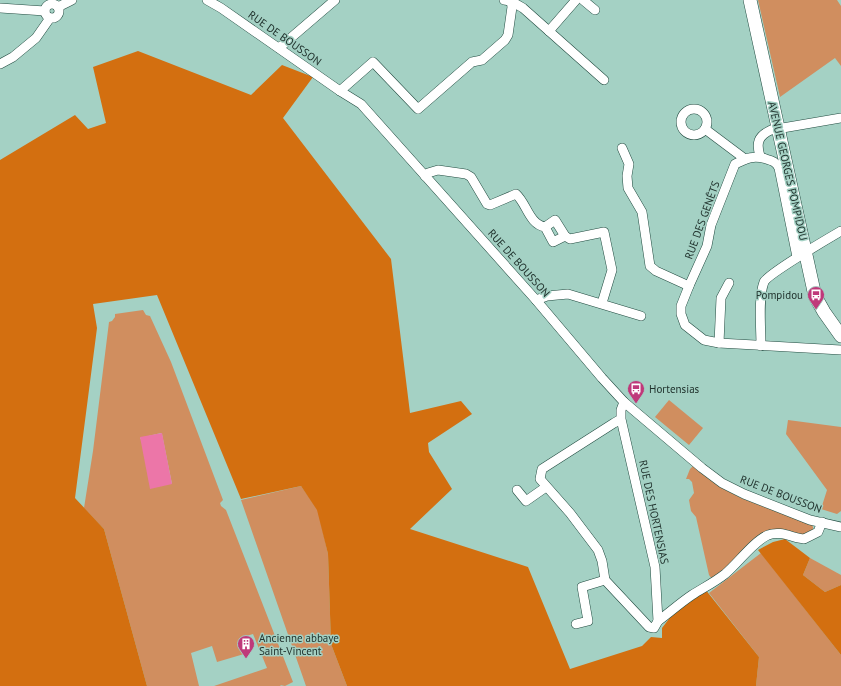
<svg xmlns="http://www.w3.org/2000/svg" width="841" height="686" viewBox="0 0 841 686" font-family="'PT Sans',sans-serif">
<rect width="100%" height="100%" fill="#a4d1c4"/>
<g fill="#d08e5f" fill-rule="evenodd">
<path d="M758 0H837L841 6V66L835 58 780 97Z"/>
<path d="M143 310 146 315 150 316 171 362 223 500 220 503 221 506 226 510 293 682 285 686 280 685 281 686H214L267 668 253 634 240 638 244 654 217 662 212 646 191 653 199 686H147L104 529 84 508 93 451 109 322 112 321 115 317V314ZM161 433 162 434 172 484 140 438Z"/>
<path d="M669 400 703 428 689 445 655 417Z"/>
<path d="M788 420 841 427V511L837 514 821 509 827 490 786 434Z"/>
<path d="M693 466 718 485 741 498 812 525 813 527V532L805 536 778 530 721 575 712 579 709 575 696 517 691 511 689 500 694 493 692 482 689 479H686L690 469Z"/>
<path d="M301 486 318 510 328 554 331 644 347 686H306L241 500Z"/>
<path d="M761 553 841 655V686H756L759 657 709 593Z"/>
<path d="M810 558 841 575V585L825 592 803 575Z"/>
</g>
<g fill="#d36f10">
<path d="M138 51 251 95 282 65 313 77 283 118 391 259 410 413 461 401 472 414 428 443 429 452 452 489 410 529 528 567 570 669 642 646 651 637 662 638V628L675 611 705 589 759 657 756 686H347L331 644 328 554 317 510 301 486 241 499 157 295 93 304 97 328 75 498 104 529 147 686H0V160L75 115 88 129 106 123 93 67Z"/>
<path d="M785 539 810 558 803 575 825 592 841 585V655L758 550 773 542Z"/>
</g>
<path fill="#ec76a8" d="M162 433 172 484 150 489 140 437Z"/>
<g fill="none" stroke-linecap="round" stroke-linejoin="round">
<defs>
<g id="street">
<path d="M207 0 221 8 340 91 361 104 536 300 602 378 624 402 702 468 722 483 744 494 810 520 841 527"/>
<path d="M504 0 511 1 523 8 604 80"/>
<path d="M583 0 595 10"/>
<circle cx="52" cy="11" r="7"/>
<path d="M58 7 72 0"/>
<path d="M0 8 45 11"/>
<path d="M549 31 576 0"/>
<path d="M279 48 335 0"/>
<path d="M0 64 13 57 36 38 50 18"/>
<path d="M340 91 373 62 418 109 472 62 482 60 505 40 508 35 512 7 511 0"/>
<circle cx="694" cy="122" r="13"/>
<path d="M705 129 745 159"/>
<path d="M622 148 629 164 627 176 628 188 642 212 650 266 656 271 689 286"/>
<path d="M760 156C756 143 758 136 771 130L841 118"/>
<path d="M425 176 428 173 438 170 466 174 471 177 487 204 490 205 516 194C527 204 529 224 545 227L553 242 565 236 570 239 604 232 612 270 602 303"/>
<path d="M545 227 555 220 565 236"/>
<path d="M797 257 779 168C776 162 773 161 766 159 754 155 747 158 735 164L711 225 707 246 689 286 681 306V314L685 325 704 340 719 343 841 350"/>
<path d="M536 300 547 296 568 294 641 316"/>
<path d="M719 343 721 298 729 283"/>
<path d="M761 346C761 328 758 298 764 282 768 274 829 238 841 231"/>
<path d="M621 419 614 423 542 469 540 479 570 513 598 550 602 561 605 580 649 627 654 628 658 621 655 567 621 419V410L624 402"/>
<path d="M517 490 526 501 546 487"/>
<path d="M658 621C669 613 680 603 692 595 703 588 715 582 725 574 738 563 754 541 768 535 781 530 792 538 804 539L818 532 822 522"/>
<path d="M576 624 588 621 582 587 605 580"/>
</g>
<path id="secondary" d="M750 0 815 296 824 312 841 336"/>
</defs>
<use href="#street" stroke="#214b40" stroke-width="10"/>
<use href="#secondary" stroke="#214b40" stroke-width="14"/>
<use href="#street" stroke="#fff" stroke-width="9"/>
<use href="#secondary" stroke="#fff" stroke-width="13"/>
</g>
<defs>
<symbol id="bus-pin" viewBox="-11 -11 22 30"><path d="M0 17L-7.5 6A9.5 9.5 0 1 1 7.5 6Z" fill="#bf397a" stroke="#a4d1c4"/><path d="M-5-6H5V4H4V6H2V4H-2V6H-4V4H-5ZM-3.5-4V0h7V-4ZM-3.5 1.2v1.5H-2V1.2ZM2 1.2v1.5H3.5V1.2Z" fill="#fff"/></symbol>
<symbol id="building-pin" viewBox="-11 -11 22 30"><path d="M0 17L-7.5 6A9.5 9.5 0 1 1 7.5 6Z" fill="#bf397a" stroke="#a4d1c4"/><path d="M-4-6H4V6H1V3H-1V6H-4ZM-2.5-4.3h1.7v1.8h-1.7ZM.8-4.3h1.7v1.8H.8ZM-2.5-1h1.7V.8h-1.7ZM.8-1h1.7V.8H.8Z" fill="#fff"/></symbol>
</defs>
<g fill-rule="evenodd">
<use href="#bus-pin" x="806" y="285" width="20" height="27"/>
<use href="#bus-pin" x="626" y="379" width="20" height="27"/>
<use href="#building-pin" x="236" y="634" width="20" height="27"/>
</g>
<g text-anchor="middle" stroke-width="3" stroke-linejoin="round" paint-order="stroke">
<g font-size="11" fill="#21332e" stroke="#a4d1c4">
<text transform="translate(285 38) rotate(35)" y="4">RUE DE BOUSSON</text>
<text transform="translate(788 171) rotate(77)" y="4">AVENUE GEORGES POMPIDOU</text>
<text transform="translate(702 220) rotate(-70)" y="4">RUE DES GENÊTS</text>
<text transform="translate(519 263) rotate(48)" y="4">RUE DE BOUSSON</text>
<text transform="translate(781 494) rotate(21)" y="4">RUE DE BOUSSON</text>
<text transform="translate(654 512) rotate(78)" y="4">RUE DES HORTENSIAS</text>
</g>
<g font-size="11" fill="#21332e" stroke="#a4d1c4" text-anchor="start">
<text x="803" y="299" text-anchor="end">Pompidou</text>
<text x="649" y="393">Hortensias</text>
<text x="259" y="642">Ancienne abbaye<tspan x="259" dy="13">Saint-Vincent</tspan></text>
</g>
</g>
</svg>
